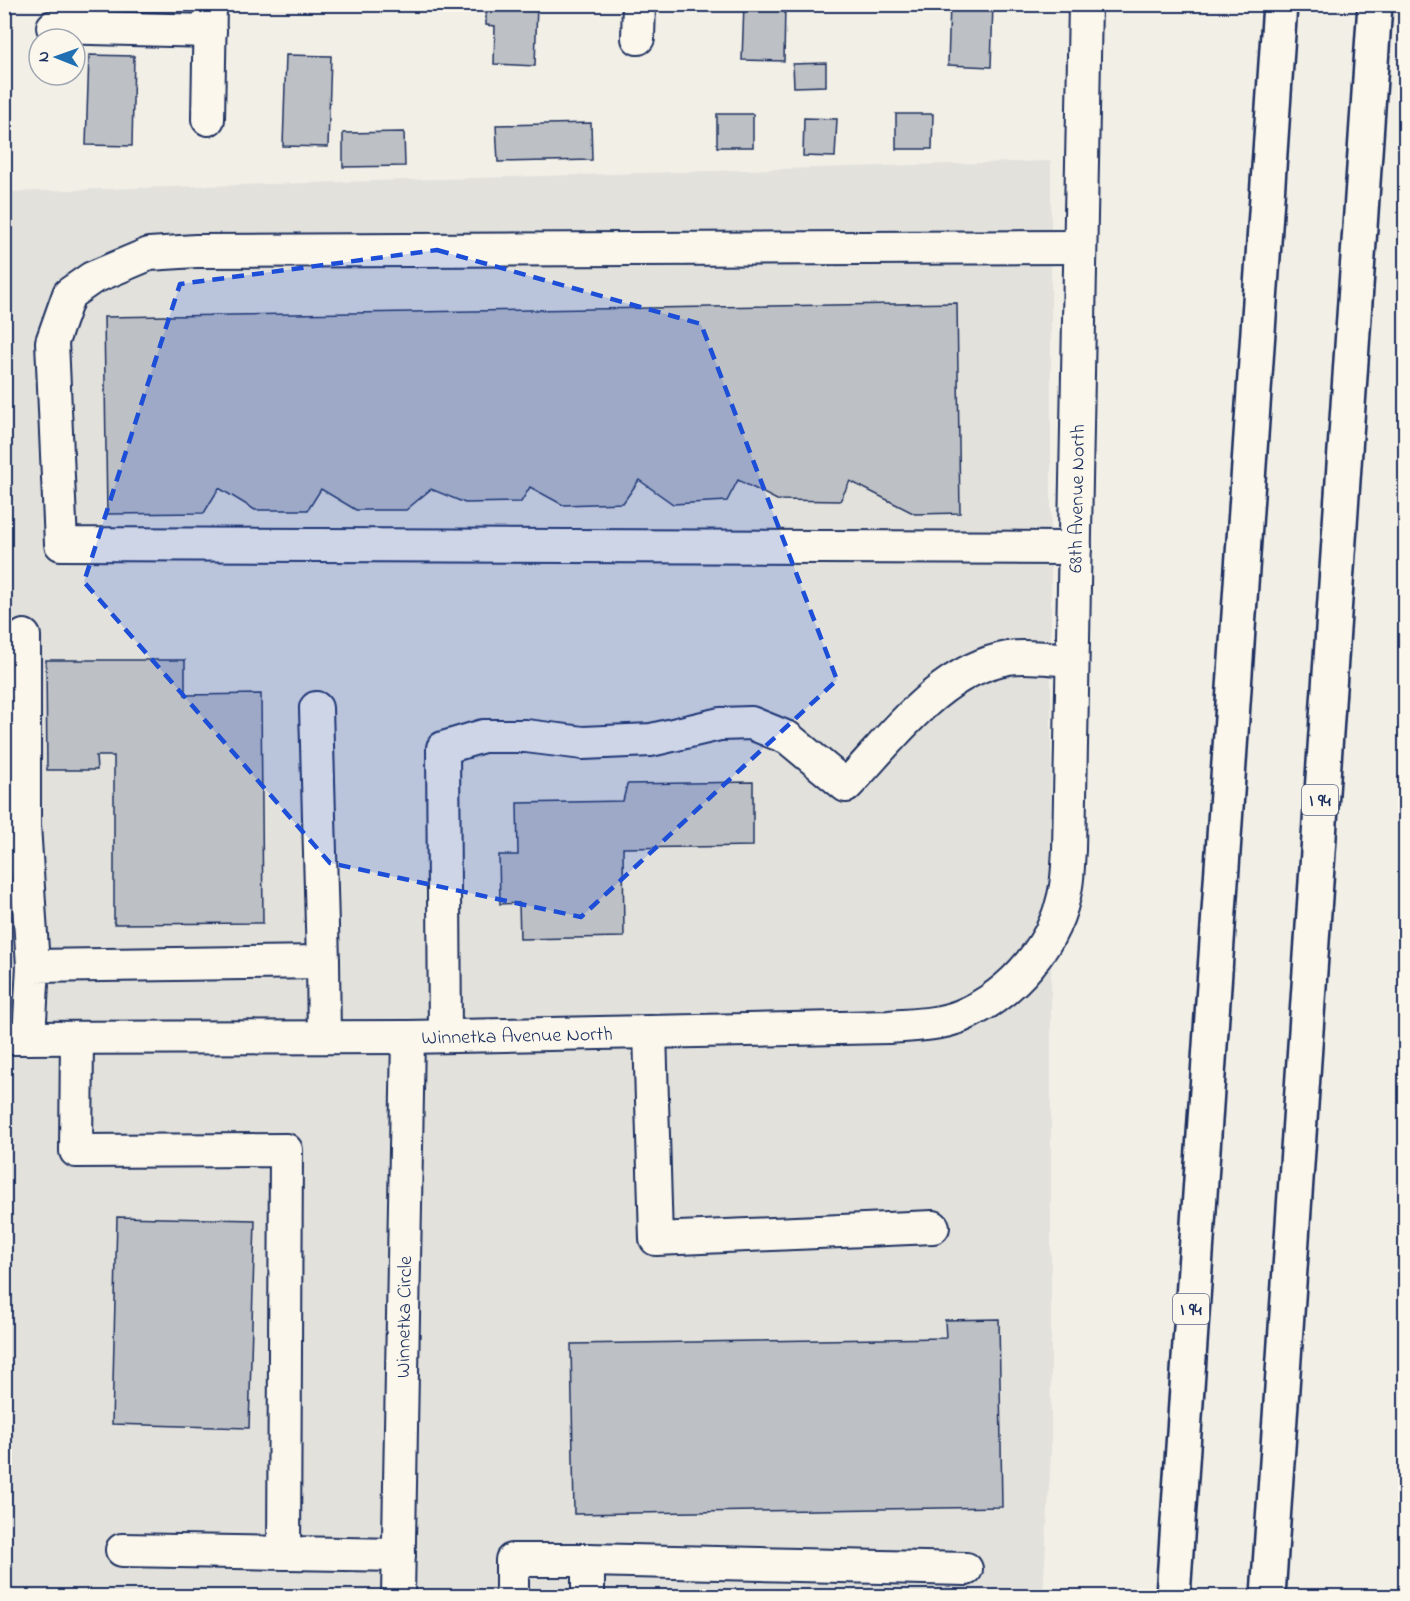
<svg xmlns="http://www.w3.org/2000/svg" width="1410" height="1601" viewBox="0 0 1410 1601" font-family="'Indie Flower',sans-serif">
<rect width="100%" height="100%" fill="#f2efe6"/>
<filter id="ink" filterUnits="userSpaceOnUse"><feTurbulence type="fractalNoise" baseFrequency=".0167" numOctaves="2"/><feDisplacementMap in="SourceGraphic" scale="12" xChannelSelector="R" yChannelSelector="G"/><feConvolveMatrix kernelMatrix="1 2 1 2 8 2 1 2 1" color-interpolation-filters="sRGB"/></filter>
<g filter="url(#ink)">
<path fill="#e2e1dc" d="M1051 161V1454L1043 1596H5L4 192Z"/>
<g fill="#bdc0c4" stroke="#1b2f5e" stroke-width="1.5">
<path d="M88 4H134V11L88 10Z"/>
<path d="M486 4H537L535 66 494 64 495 26 486 25Z"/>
<path d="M744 4H785L784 61 742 60Z"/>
<path d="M950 4H993L991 67 948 65Z"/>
<path d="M89 55 134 56 132 146 86 145Z"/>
<path d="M286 55 331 56 328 147 283 146Z"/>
<path d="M826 63V86L794 87 793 64Z"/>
<rect x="717" y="114" width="36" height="33"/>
<path d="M896 114H933L932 149H896Z"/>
<path d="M804 118 837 119 835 157 803 156Z"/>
<path d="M591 123 592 160 498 162 496 125Z"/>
<path d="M404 132 405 166 343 167V133Z"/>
<path d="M957 303 960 513 915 514 850 481 840 501 777 500 738 480 727 501 673 504 639 480 623 503 563 505 530 487 521 502 465 503 431 489 406 510H356L321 489 308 510H255L219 488 204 513 107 514 104 317Z"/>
<path d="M46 660H185V695L261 694 263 923 114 924V756H96L97 770H47Z"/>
<path d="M753 782V846L623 848 624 937 520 939 519 903 500 904 499 855H518L517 803 623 801 627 784Z"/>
<path d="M117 1217 255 1220 249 1428 112 1424Z"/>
<path d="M999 1319 1002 1507 574 1514 571 1344 946 1338 945 1320Z"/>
</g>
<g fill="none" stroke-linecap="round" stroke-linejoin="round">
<defs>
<g id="minor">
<path d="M53 27 210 31"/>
<path d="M638 38 639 4"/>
<path d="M208 119 210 4"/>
<path d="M1075 548 61 544 52 342 69 294 92 278 149 254 196 251 1080 247"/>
<path d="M24 636V825L33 966"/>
<path d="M316 708 323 962"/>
<path d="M650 1032 656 1239 933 1227"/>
<path d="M445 1036 443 748 483 736H526L583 743 651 740 720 724 751 723 788 738 846 786C892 738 939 670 1008 658 1028 655 1052 659 1072 660"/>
<path id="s1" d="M4 1038 408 1037 889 1027C912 1025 939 1025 961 1016 1013 994 1057 943 1066 886 1068 874 1068 862 1069 850L1085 4"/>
<path d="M29 1038 33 966 323 962 324 1037"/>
<path d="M77 1038 76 1151 286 1150 284 1553"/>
<path d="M122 1550 399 1555"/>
<path d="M588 1560 966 1569"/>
<path id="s2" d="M398 1596 408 1037"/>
<path d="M512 1596V1560H588V1596"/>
</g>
<g id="highway">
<path d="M1173 1596 1280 4"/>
<path d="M1268 1596 1375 4"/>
</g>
</defs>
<use href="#minor" stroke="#1b2f5e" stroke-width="36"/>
<use href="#highway" stroke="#1b2f5e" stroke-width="38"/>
<use href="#minor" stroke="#fbf7ec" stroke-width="32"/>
<use href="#highway" stroke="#fbf7ec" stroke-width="33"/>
</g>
</g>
<path fill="#1d4ed8" fill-opacity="0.2" stroke="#1d4ed8" stroke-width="4.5" stroke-dasharray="12 8" stroke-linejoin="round" d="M437 250 701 324 837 680 581 917 330 863 84 582 180 284Z"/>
<g text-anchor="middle" stroke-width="5" stroke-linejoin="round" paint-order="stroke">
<g fill="#fbf7ec" stroke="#5e6b89" stroke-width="1.5">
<rect x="1302" y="785" width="36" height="30" rx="4.5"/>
<rect x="1173" y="1294" width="36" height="30" rx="4.5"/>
</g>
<g font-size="18" font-weight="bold" fill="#1b2f5e">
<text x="1320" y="806">I 94</text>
<text x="1191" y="1315">I 94</text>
</g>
<g font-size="20" fill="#1b2f5e" stroke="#fbf7ec">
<text dy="7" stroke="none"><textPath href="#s1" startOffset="1520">68th Avenue North</textPath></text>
<text dy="7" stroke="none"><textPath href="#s1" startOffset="513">Winnetka Avenue North</textPath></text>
<text dy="7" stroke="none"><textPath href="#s2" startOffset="279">Winnetka Circle</textPath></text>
</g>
</g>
<rect width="1410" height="1601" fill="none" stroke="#fbf7ec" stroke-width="24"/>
<rect x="12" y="12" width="1386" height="1577" fill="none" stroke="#1b2f5e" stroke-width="2" filter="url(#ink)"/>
<g transform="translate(57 57) rotate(271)"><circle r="28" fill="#fbf7ec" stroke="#a1a7b3" stroke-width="1.5"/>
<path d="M0-4.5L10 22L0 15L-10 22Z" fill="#1f6fb2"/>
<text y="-9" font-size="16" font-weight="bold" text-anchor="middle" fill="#1b2f5e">N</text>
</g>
</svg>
